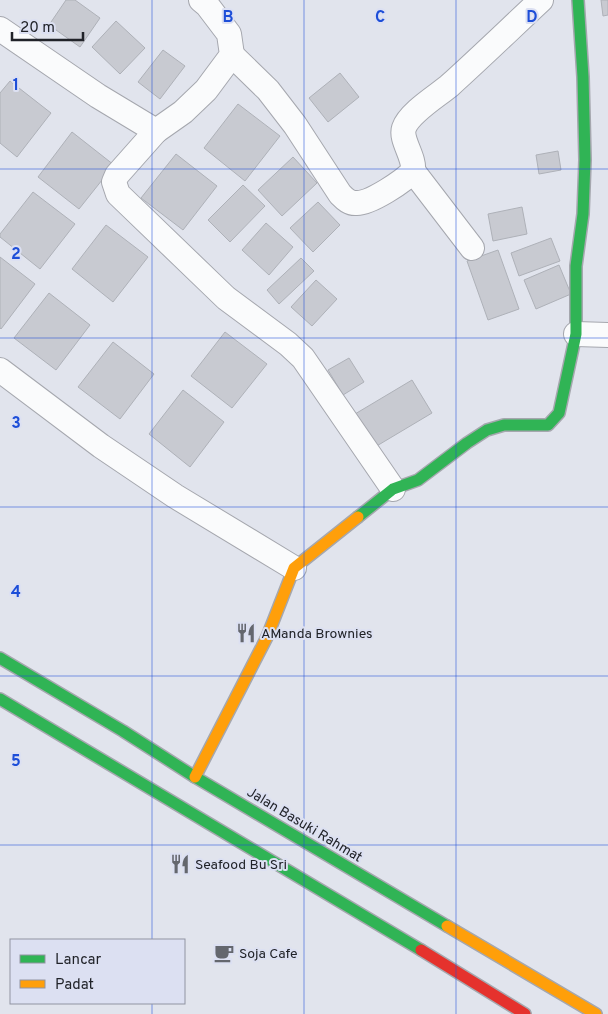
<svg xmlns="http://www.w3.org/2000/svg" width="608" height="1014" viewBox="0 0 608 1014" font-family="Overpass,sans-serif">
<rect width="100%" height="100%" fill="#e1e4ed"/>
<g fill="#c8cad1" stroke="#aeb1b8">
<path d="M66 0H75L100 18 80 47 49 25Z"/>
<path d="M601 0H608V15L603 16Z"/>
<path d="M116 21 145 48 120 74 92 47Z"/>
<path d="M163 50 185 66 160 99 138 82Z"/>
<path d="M340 73 359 97 328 122 309 98Z"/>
<path d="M10 81 51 113 17 157 0 143V93Z"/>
<path d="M238 104 280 136 245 181 204 148Z"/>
<path d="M72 132 114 165 79 209 38 177Z"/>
<path d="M558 151 561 170 539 174 536 155Z"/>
<path d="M176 154 217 186 183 230 141 198Z"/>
<path d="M293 157 317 183 282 216 258 190Z"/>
<path d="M243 185 265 206 230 242 208 220Z"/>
<path d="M33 192 75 224 40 269 0 237V234Z"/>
<path d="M318 202 340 225 313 252 290 228Z"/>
<path d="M522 207 527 234 493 241 488 214Z"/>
<path d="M266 223 293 247 269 275 242 250Z"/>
<path d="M106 225 148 257 113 302 72 269Z"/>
<path d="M551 238 560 261 519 276 511 253Z"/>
<path d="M498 250 519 309 488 320 467 261Z"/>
<path d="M0 257 35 284 1 329 0 328Z"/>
<path d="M301 258 314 271 279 304 267 290Z"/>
<path d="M559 265 571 294 536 309 524 280Z"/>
<path d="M316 280 337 299 312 326 291 307Z"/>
<path d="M49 293 90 325 56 370 14 338Z"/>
<path d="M225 332 267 364 232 408 191 376Z"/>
<path d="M113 342 154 374 120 419 78 387Z"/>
<path d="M349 358 364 382 343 395 328 370Z"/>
<path d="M412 380 432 413 375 447 355 414Z"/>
<path d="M183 390 224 422 190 467 149 434Z"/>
</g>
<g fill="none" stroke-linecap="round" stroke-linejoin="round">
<defs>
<g id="street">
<path d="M0 29 98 96 156 131 183 112 206 90 232 55 229 34 207 5 201 0"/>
<path d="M232 55 268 90 295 125 340 194C344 198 349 204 357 203 371 203 404 181 413 171 415 157 400 140 404 128 409 113 437 96 449 86 480 58 510 29 541 0"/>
<path d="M156 131 117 175 114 182 118 194 226 298 288 344 303 358 393 489"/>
<path d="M413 171 472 248"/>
<path d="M576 334 608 335"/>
<path d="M0 370 101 446 175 496 294 568"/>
</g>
<g id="fast">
<path d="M358 517 393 489 418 480 467 443 487 430 504 425H548L559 413 576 334V266L583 214 585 160 583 77 578 0"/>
<path d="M0 658 123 731 195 777 447 926"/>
<path d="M0 699 421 950"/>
</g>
<g id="slow">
<path d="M195 777 267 637 294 568 358 517"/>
<path d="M447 926 596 1014"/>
</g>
<path id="jam" d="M421 950 525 1014"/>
</defs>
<use href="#street" stroke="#a5a7ae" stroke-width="26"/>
<use href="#fast" stroke="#a5a7ae" stroke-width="14"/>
<use href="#slow" stroke="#a5a7ae" stroke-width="14"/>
<use href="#jam" stroke="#a5a7ae" stroke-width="14"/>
<use href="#street" stroke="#fafbfc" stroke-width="24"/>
<use href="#fast" stroke="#30b455" stroke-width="11"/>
<use href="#slow" stroke="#ff9f0a" stroke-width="11"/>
<use href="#jam" stroke="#e5322d" stroke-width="11"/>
</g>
<path fill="none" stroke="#1d4ed8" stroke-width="1" stroke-opacity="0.55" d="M152 0V940M304 0V1014M456 0V1014M0 169H608M0 338H608M0 507H608M0 676H608M0 845H608M152 1003V1014"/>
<defs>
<symbol id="restaurant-bare" viewBox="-9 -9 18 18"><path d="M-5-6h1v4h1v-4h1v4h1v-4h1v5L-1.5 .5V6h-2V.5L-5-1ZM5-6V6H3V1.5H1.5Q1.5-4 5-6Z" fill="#64676e" stroke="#dce0f2" stroke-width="2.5" paint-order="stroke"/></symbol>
<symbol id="cafe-bare" viewBox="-9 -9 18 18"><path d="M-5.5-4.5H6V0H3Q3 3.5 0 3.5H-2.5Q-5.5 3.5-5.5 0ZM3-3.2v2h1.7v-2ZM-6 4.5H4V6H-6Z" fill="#64676e" stroke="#dce0f2" stroke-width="2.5" paint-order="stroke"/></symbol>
</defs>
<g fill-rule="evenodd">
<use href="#restaurant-bare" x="232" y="619" width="28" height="28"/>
<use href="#restaurant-bare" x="166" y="850" width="28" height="28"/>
<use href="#cafe-bare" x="210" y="939" width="28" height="28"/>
</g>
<g text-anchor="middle" stroke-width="4" stroke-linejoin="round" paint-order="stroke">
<g font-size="14" fill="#212329" stroke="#dce0f2" text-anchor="start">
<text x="261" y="638">AManda Brownies</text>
<text x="195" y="869">Seafood Bu Sri</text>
<text x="239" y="958">Soja Cafe</text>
</g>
<g font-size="14" fill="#212329" stroke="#dce0f2">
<text transform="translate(305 824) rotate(31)" y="5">Jalan Basuki Rahmat</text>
</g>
</g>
<g font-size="16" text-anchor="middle" font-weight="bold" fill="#1d4ed8" stroke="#dce0f2" stroke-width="4" stroke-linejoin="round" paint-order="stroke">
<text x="228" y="22">B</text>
<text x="380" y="22">C</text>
<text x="532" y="22">D</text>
<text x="16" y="90">1</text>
<text x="16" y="259">2</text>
<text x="16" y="428">3</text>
<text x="16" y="597">4</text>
<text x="16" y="766">5</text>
</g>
<rect x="10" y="939" width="175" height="65" fill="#dce0f2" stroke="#9194a2"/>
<rect x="20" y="955" width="25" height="8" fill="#30b455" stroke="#9194a2"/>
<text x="55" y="964" font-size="15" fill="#212329">Lancar</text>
<rect x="20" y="980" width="25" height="8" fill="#ff9f0a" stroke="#9194a2"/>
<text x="55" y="989" font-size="15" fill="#212329">Padat</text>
<path d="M12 32v8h71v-8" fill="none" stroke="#212329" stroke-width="2.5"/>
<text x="20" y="32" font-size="15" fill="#212329" stroke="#dce0f2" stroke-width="4" paint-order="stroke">20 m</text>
</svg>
